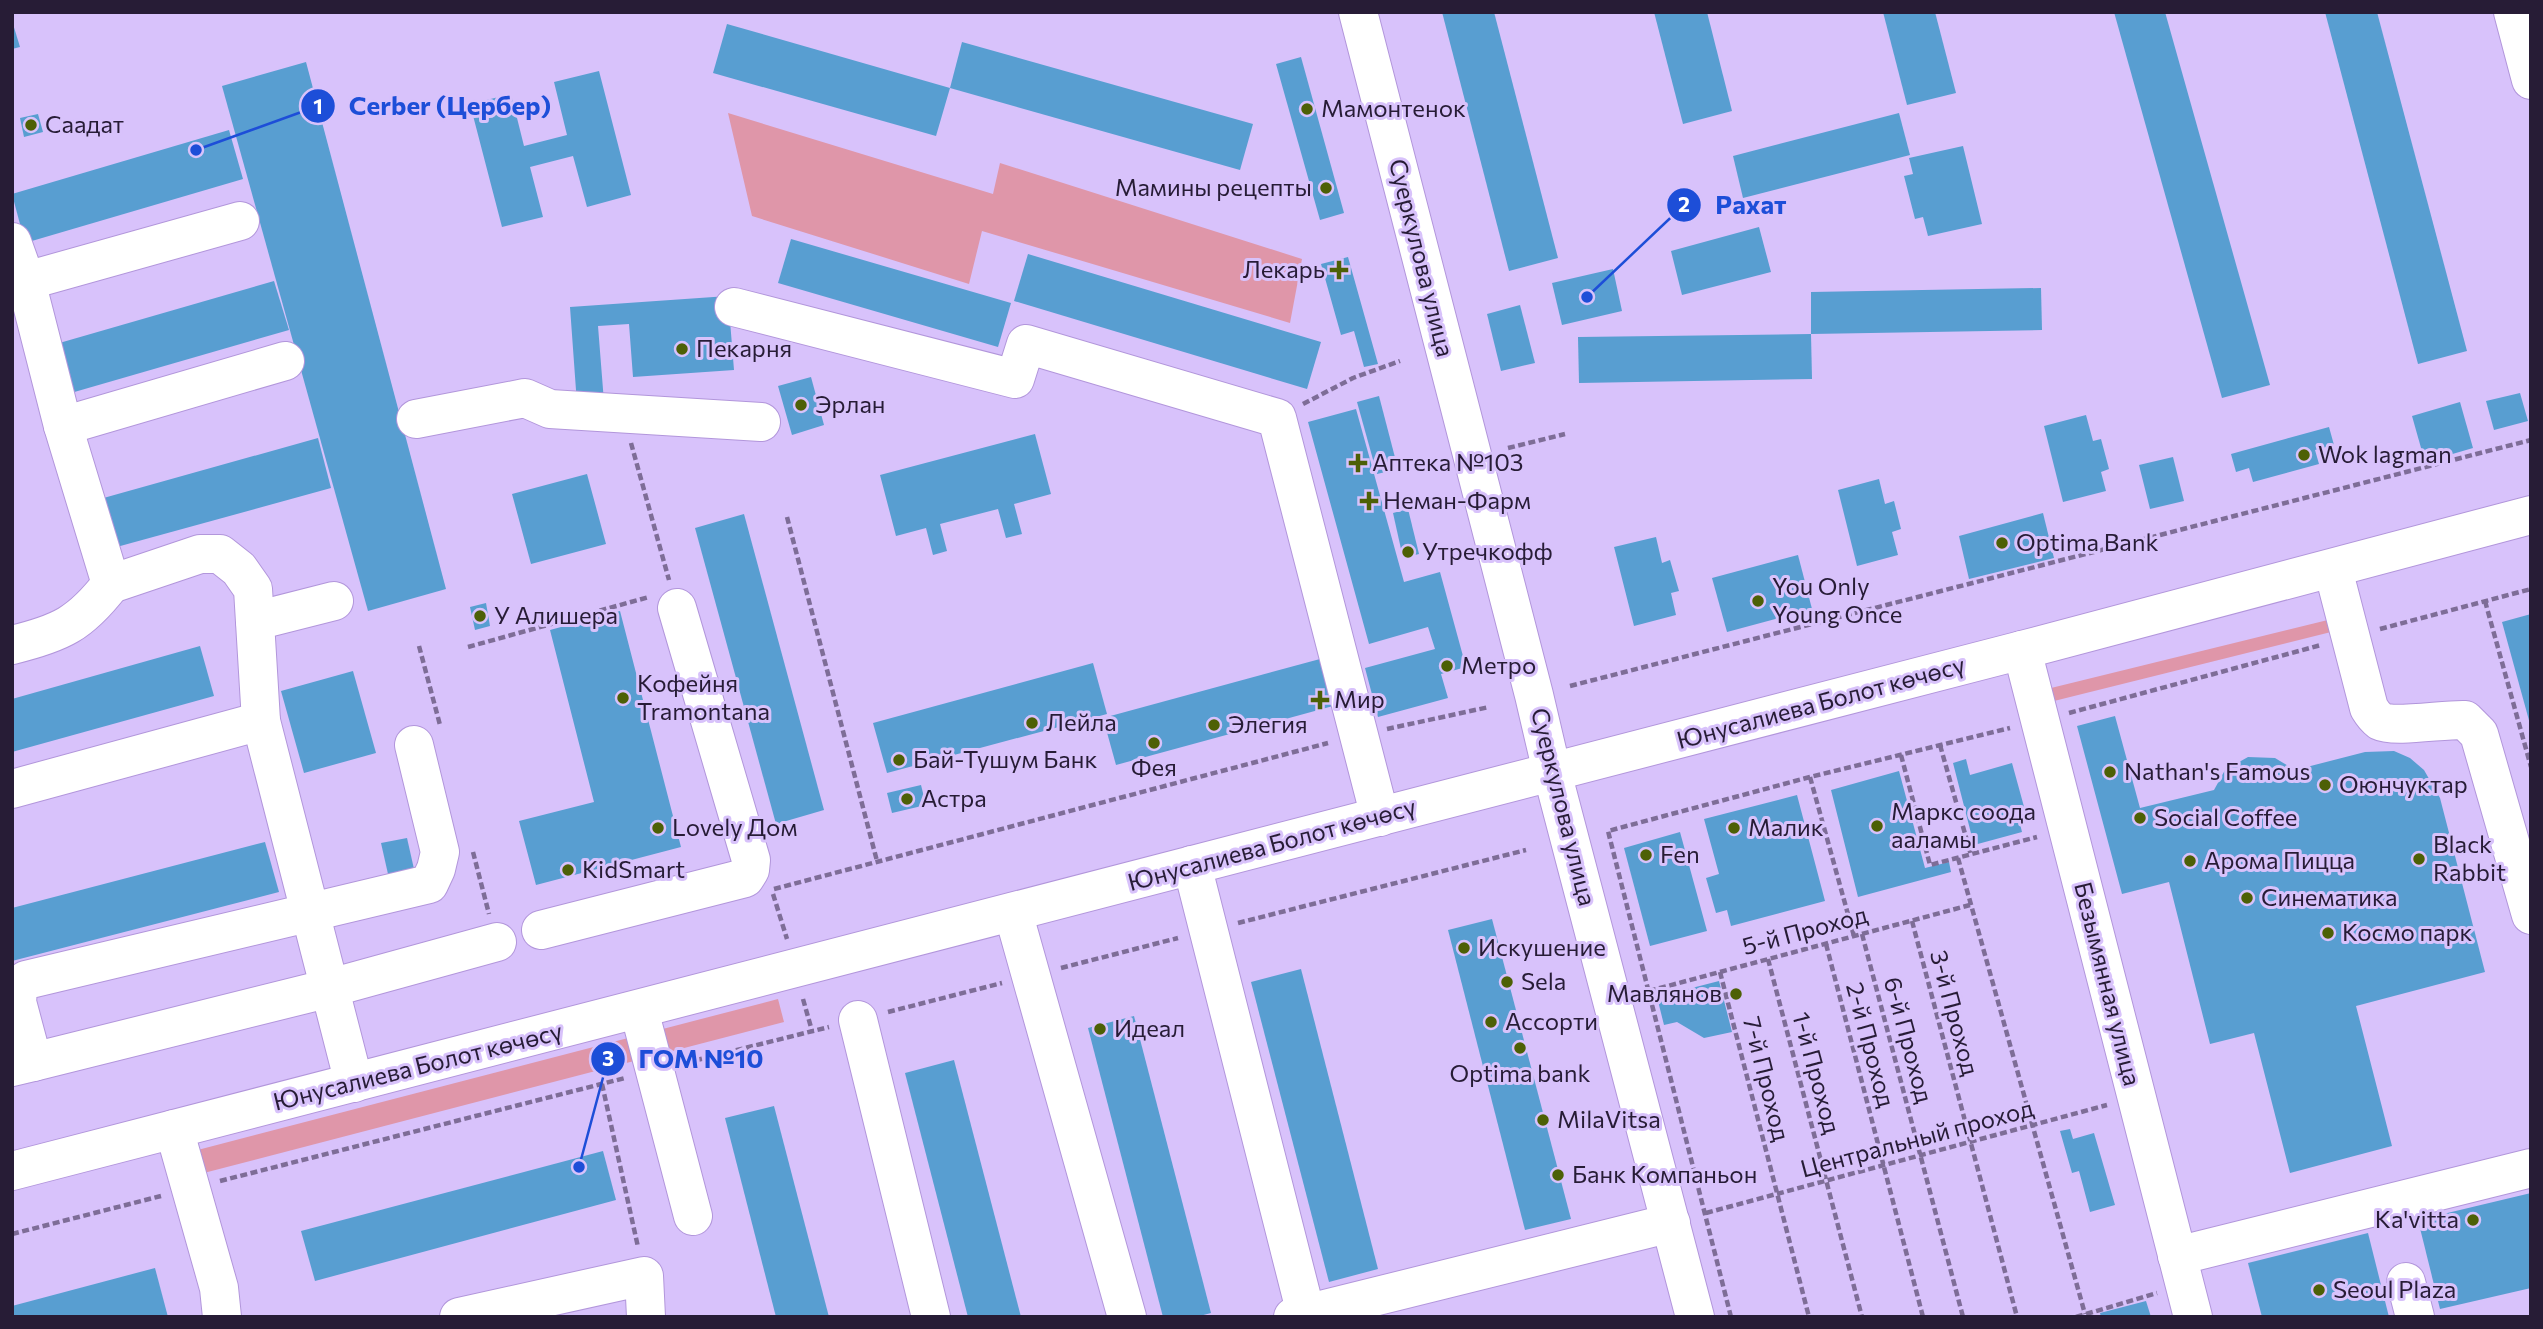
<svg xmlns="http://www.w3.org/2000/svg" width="2543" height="1329" viewBox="0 0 2543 1329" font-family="Commissioner,sans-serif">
<rect width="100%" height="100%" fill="#d8c2fb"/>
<g fill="#df96a9">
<path d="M728 113 993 194 1000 163 1302 259 1290 323 982 231 969 284 752 216Z"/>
<path d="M2336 618 2339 630 2050 702 2047 689Z"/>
<path d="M778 999 784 1022 196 1175 190 1152Z"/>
</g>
<g fill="#589ed1">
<path d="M1442 12H1494L1558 258 1509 271Z"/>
<path d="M1654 12H1707L1732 111 1683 124Z"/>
<path d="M1883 12H1935L1956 93 1907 105Z"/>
<path d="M2114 12H2165L2270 385 2222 398Z"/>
<path d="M2325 12H2377L2467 351 2418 364Z"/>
<path d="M13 24 20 47 12 49V25Z"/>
<path d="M727 24 950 88 936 136 713 73Z"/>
<path d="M962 42 1253 124 1240 170 950 88Z"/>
<path d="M1301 57 1344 213 1320 220 1276 64Z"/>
<path d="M306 62 446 589 368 611 222 86Z"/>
<path d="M599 71 631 195 587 207 573 156 530 167 543 217 502 227 470 104 511 94 524 146 567 135 554 82Z"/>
<path d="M1899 113 1910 155 1743 198 1733 156Z"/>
<path d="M38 114 43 132 24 137 20 118Z"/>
<path d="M229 130 243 179 25 243 12 194Z"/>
<path d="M1963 146 1982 224 1928 236 1923 217 1915 219 1904 176 1913 174 1909 158Z"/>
<path d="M1759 227 1771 272 1682 295 1671 251Z"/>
<path d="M791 239 1011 303 998 347 778 283Z"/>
<path d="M1028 254 1321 342 1307 389 1014 301Z"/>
<path d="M1348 257 1378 364 1364 367 1354 331 1341 335 1321 264Z"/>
<path d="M1613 269 1622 311 1562 325 1552 283Z"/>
<path d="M274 281 289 330 64 395 49 346Z"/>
<path d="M2041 288 2042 330 1811 334V292Z"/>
<path d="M728 296 734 370 633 377 629 324 598 326 604 402 577 404 570 307Z"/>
<path d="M1520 305 1535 363 1501 371 1487 314Z"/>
<path d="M1811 334 1812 379 1579 383 1578 337Z"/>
<path d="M811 377 824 425 792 435 778 386Z"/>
<path d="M2520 393 2528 421 2494 430 2486 401Z"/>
<path d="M1379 396 1398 469 1377 474 1357 402Z"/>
<path d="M2460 402 2473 448 2425 462 2412 416Z"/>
<path d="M1356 409 1404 582 1440 572 1466 667 1441 674 1448 698 1378 717 1365 668 1435 649 1428 627 1369 644 1308 422Z"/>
<path d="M2086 415 2093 441 2101 439 2109 469 2101 472 2106 491 2063 502 2044 426Z"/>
<path d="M2329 427 2334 445 2315 450 2319 464 2253 482 2249 468 2236 472 2231 454Z"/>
<path d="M1035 434 1051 494 1014 504 1022 534 1006 538 998 509 940 524 947 551 933 555 926 528 896 536 880 475Z"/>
<path d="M318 438 331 488 113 548 100 499Z"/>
<path d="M2173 457 2184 501 2150 509 2139 465Z"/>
<path d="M587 474 606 544 531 564 512 494Z"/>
<path d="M1879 479 1885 504 1894 501 1901 529 1892 532 1898 555 1857 566 1838 490Z"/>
<path d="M1408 509 1419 554 1403 558 1393 513Z"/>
<path d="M2043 513 2054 558 1969 579 1959 536Z"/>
<path d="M744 514 824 810 776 824 695 528Z"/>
<path d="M1656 537 1662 563 1670 560 1679 591 1671 593 1676 615 1634 626 1614 547Z"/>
<path d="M1798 555 1812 609 1727 632 1712 578Z"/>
<path d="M486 603 490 626 475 630 470 607Z"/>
<path d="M620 611 681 847 536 885 519 821 594 802 550 630Z"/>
<path d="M2531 614V724H2530L2502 622Z"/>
<path d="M200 646 214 696 12 752V699Z"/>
<path d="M1320 659 1333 706 1116 765 1103 718Z"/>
<path d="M1093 663 1107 714 887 773 873 723Z"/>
<path d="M353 671 376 753 304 773 281 691Z"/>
<path d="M2115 716 2140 808 2214 790 2225 770 2248 757 2275 758 2295 770 2365 752 2394 751 2410 758 2424 770 2440 798 2485 972 2356 1006 2392 1146 2290 1173 2254 1033 2210 1044 2169 882 2122 894 2077 726Z"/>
<path d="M1966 759 1970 775 2012 763 2026 814 2018 816 2022 832 1974 845 1953 763Z"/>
<path d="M1899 771 1925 868 1949 862 1951 872 1858 897 1831 790Z"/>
<path d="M921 785 926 805 892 813 887 793Z"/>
<path d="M1797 795 1825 901 1731 926 1727 910 1716 913 1706 878 1719 874 1704 819Z"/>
<path d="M1680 832 1707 931 1650 946 1624 848Z"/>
<path d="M407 838 414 869 388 874 381 843Z"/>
<path d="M265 842 279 892 12 961V908Z"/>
<path d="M1492 919 1571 1219 1525 1230 1448 930Z"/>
<path d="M1301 969 1378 1269 1329 1282 1251 982Z"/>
<path d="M1719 981 1732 1032 1704 1038 1677 1022 1664 1025 1657 997Z"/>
<path d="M1134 1016 1211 1313 1196 1317H1163L1088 1028Z"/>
<path d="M954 1060 1021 1317H968L905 1073Z"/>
<path d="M774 1106 829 1317H776L725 1118Z"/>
<path d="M2070 1129 2073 1139 2094 1133 2115 1205 2090 1212 2079 1171 2072 1173 2060 1131Z"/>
<path d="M603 1151 616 1200 315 1281 301 1231Z"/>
<path d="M2531 1193V1288L2440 1309 2418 1220Z"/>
<path d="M2368 1233 2389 1317H2262L2248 1263Z"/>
<path d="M155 1268 168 1317H12V1306Z"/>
<path d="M2146 1301 2151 1317H2101L2100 1313Z"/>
</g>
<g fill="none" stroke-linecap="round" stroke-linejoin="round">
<defs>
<g id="minor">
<path d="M2513 12 2531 80"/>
<path d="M12 242 26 281 63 426 111 584 200 554H220L239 569 253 589 261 721 354 1083"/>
<path d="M26 281 240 221"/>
<path d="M734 307 1015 379 1026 344 1277 418 1380 817"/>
<path d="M416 419 525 398 550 409 761 422"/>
<path d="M63 426 285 361"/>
<path d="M2333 569 2369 708C2372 713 2376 718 2380 721 2394 728 2445 719 2465 720L2479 734 2531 915"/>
<path d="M255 621 334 601"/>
<path d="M12 645C61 633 80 624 111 584"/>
<path d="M2022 650 2193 1317"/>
<path d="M12 789 261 721"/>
<path d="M1192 865 1306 1314 1305 1317"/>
<path d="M1013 912 1127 1317"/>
<path d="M541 930 745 878 750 870 751 860 677 608"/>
<path d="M639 1010 693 1216"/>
<path d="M858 1020 931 1317"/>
<path d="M33 1062 330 988 497 942"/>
<path d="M12 1067 33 1062 17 1002 18 990 26 980 429 884 436 869 440 852 414 745"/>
<path d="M174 1129 219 1288 222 1317"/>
<path d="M2177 1256 2531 1168"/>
<path d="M2406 1282 2415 1317"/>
<path d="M459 1317 644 1276 646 1317"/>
<path d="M1293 1317 1671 1223"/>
</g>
<g id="major">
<path d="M1358 12 1534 695 1552 772 1695 1317"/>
<path d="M12 1171 2022 650 2531 515"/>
</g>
</defs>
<use href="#minor" stroke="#b296db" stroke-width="40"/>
<use href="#major" stroke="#b296db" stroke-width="40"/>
<g stroke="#7e6d97" stroke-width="4.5" stroke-dasharray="7 3.5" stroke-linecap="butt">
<path d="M1303 404 1353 378 1400 361"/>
<path d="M631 443 669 580"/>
<path d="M1508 448 1565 434"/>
<path d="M787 517 877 861"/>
<path d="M2485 601 2531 767"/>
<path d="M2380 629 2531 589"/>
<path d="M419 646 440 725"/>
<path d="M468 647 649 597"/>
<path d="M1570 686 2531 440"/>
<path d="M2069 713 2321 645"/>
<path d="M1387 729 1489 707"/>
<path d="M1940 745 1971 855"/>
<path d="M1901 755 1930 865 2037 837"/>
<path d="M1810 777 1854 936"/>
<path d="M473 852 489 914"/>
<path d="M1958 858 2085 1314"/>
<path d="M774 889 1328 743"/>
<path d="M773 894 787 939"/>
<path d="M1912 921 2017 1317"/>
<path d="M1238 923 1526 850"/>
<path d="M1862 934 1963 1317"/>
<path d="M1826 944 1923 1317"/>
<path d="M1768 959 1862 1317"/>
<path d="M1061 968 1178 938"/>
<path d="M1720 972 1809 1317"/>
<path d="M1649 991 1970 905"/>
<path d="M803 999 812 1031"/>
<path d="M888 1012 1002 983"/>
<path d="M685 1063 829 1027"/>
<path d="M602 1084 638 1247"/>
<path d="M220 1181 625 1078"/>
<path d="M1706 1213 2107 1105"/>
<path d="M12 1234 161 1196"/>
<path d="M1731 1317 1608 831 1810 777 2010 728"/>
<path d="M2076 1317 2157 1293"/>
</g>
<use href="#minor" stroke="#fff" stroke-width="38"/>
<use href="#major" stroke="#fff" stroke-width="38"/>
</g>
<g fill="#4d6006" stroke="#d8c2fb" stroke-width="2.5">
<circle cx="1307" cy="109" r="7"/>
<circle cx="31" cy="125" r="7"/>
<circle cx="1326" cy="188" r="7"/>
<path d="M1335.5 259.5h7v7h7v7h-7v7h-7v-7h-7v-7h7z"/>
<circle cx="682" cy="349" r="7"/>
<circle cx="801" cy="405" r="7"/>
<circle cx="2304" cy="455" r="7"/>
<path d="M1354.5 452.5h7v7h7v7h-7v7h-7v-7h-7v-7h7z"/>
<path d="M1365.5 490.5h7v7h7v7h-7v7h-7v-7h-7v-7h7z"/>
<circle cx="2002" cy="543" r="7"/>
<circle cx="1408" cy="552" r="7"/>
<circle cx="1758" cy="601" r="7"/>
<circle cx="480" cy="616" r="7"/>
<circle cx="1447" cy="666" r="7"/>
<circle cx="623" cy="698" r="7"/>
<path d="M1316.5 689.5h7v7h7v7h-7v7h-7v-7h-7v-7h7z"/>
<circle cx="1032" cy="723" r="7"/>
<circle cx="1214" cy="725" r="7"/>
<circle cx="1154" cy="743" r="7"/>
<circle cx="899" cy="760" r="7"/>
<circle cx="2110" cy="772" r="7"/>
<circle cx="2325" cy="785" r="7"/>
<circle cx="907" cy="799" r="7"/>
<circle cx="2140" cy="818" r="7"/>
<circle cx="1877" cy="826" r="7"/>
<circle cx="658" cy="828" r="7"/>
<circle cx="1734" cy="828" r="7"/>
<circle cx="1646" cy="855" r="7"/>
<circle cx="2419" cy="859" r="7"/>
<circle cx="2190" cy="861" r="7"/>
<circle cx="568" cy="870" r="7"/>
<circle cx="2247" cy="898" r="7"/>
<circle cx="2328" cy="933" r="7"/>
<circle cx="1464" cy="948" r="7"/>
<circle cx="1507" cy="982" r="7"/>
<circle cx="1736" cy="994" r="7"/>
<circle cx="1491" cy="1022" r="7"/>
<circle cx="1100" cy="1029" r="7"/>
<circle cx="1520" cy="1048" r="7"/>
<circle cx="1543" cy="1120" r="7"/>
<circle cx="1558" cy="1175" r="7"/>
<circle cx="2473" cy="1220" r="7"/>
<circle cx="2319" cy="1290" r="7"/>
</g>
<g text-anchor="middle" stroke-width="6" stroke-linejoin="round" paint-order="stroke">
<g font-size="24" fill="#271c36" stroke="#d8c2fb" text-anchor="start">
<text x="1321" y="117">Мамонтенок</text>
<text x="45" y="133">Саадат</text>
<text x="1312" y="196" text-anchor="end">Мамины рецепты</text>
<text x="1325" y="278" text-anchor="end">Лекарь</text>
<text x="696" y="357">Пекарня</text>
<text x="815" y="413">Эрлан</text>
<text x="2318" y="463">Wok lagman</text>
<text x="1372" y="471">Аптека №103</text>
<text x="1383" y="509">Неман-Фарм</text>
<text x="2016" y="551">Optima Bank</text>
<text x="1422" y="560">Утречкофф</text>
<text x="1772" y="595">You Only<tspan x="1772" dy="28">Young Once</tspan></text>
<text x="494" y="624">У Алишера</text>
<text x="1461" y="674">Метро</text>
<text x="637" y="692">Кофейня<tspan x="637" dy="28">Tramontana</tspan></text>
<text x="1334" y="708">Мир</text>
<text x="1046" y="731">Лейла</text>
<text x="1228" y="733">Элегия</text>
<text x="913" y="768">Бай-Тушум Банк</text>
<text x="1154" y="776" text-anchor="middle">Фея</text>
<text x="2124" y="780">Nathan's Famous</text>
<text x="2339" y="793">Оюнчуктар</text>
<text x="921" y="807">Астра</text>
<text x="1891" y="820">Маркс соода<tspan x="1891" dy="28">ааламы</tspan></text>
<text x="2154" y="826">Social Coffee</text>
<text x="672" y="836">Lovely Дом</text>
<text x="1748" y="836">Малик</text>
<text x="2433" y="853">Black<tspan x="2433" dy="28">Rabbit</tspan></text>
<text x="1660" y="863">Fen</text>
<text x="2204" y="869">Арома Пицца</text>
<text x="582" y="878">KidSmart</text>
<text x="2261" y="906">Синематика</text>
<text x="2342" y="941">Космо парк</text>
<text x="1478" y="956">Искушение</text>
<text x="1521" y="990">Sela</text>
<text x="1722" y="1002" text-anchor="end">Мавлянов</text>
<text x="1505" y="1030">Ассорти</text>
<text x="1114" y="1037">Идеал</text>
<text x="1520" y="1082" text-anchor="middle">Optima bank</text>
<text x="1557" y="1128">MilaVitsa</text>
<text x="1572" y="1183">Банк Компаньон</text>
<text x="2459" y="1228" text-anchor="end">Ka'vitta</text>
<text x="2333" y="1298">Seoul Plaza</text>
</g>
<g font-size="24" fill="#271c36" stroke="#d8c2fb">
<text transform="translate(1421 258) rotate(76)" y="8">Суеркулова улица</text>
<text transform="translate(1821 703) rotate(-15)" y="8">Юнусалиева Болот көчөсү</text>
<text transform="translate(1563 807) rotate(76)" y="8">Суеркулова улица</text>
<text transform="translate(1272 845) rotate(-15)" y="8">Юнусалиева Болот көчөсү</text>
<text transform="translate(1805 931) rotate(-15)" y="8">5-й Проход</text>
<text transform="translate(2107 984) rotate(76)" y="8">Безымянная улица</text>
<text transform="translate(1954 1013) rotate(75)" y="8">3-й Проход</text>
<text transform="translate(1908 1040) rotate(75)" y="8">6-й Проход</text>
<text transform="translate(1870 1045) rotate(75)" y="8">2-й Проход</text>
<text transform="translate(418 1067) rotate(-14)" y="8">Юнусалиева Болот көчөсү</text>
<text transform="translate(1816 1073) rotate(75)" y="8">1-й Проход</text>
<text transform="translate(1766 1079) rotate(76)" y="8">7-й Проход</text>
<text transform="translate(1917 1139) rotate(-15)" y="8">Центральный проход</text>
</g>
</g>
<path fill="none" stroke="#1d4ed8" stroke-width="2.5" d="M196 150L318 106M1587 297L1684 205M579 1167L608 1059"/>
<g fill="#1d4ed8" stroke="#d8c2fb" stroke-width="2.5">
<circle cx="196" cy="150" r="7"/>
<circle cx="1587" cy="297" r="7"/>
<circle cx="579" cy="1167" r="7"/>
<circle cx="318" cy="106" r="18"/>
<circle cx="1684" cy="205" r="18"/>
<circle cx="608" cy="1059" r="18"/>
</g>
<g font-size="21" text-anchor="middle" font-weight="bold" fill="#fff">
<text x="318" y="114">1</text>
<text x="1684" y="212">2</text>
<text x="608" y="1066">3</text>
</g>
<g font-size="26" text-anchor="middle" font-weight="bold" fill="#1d4ed8" stroke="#d8c2fb" stroke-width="6" stroke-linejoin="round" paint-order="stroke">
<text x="450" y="115">Cerber (Цербер)</text>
<text x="1751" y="214">Рахат</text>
<text x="701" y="1068">ГОМ №10</text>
</g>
<rect width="2543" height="1329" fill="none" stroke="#271c36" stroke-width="28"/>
</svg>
